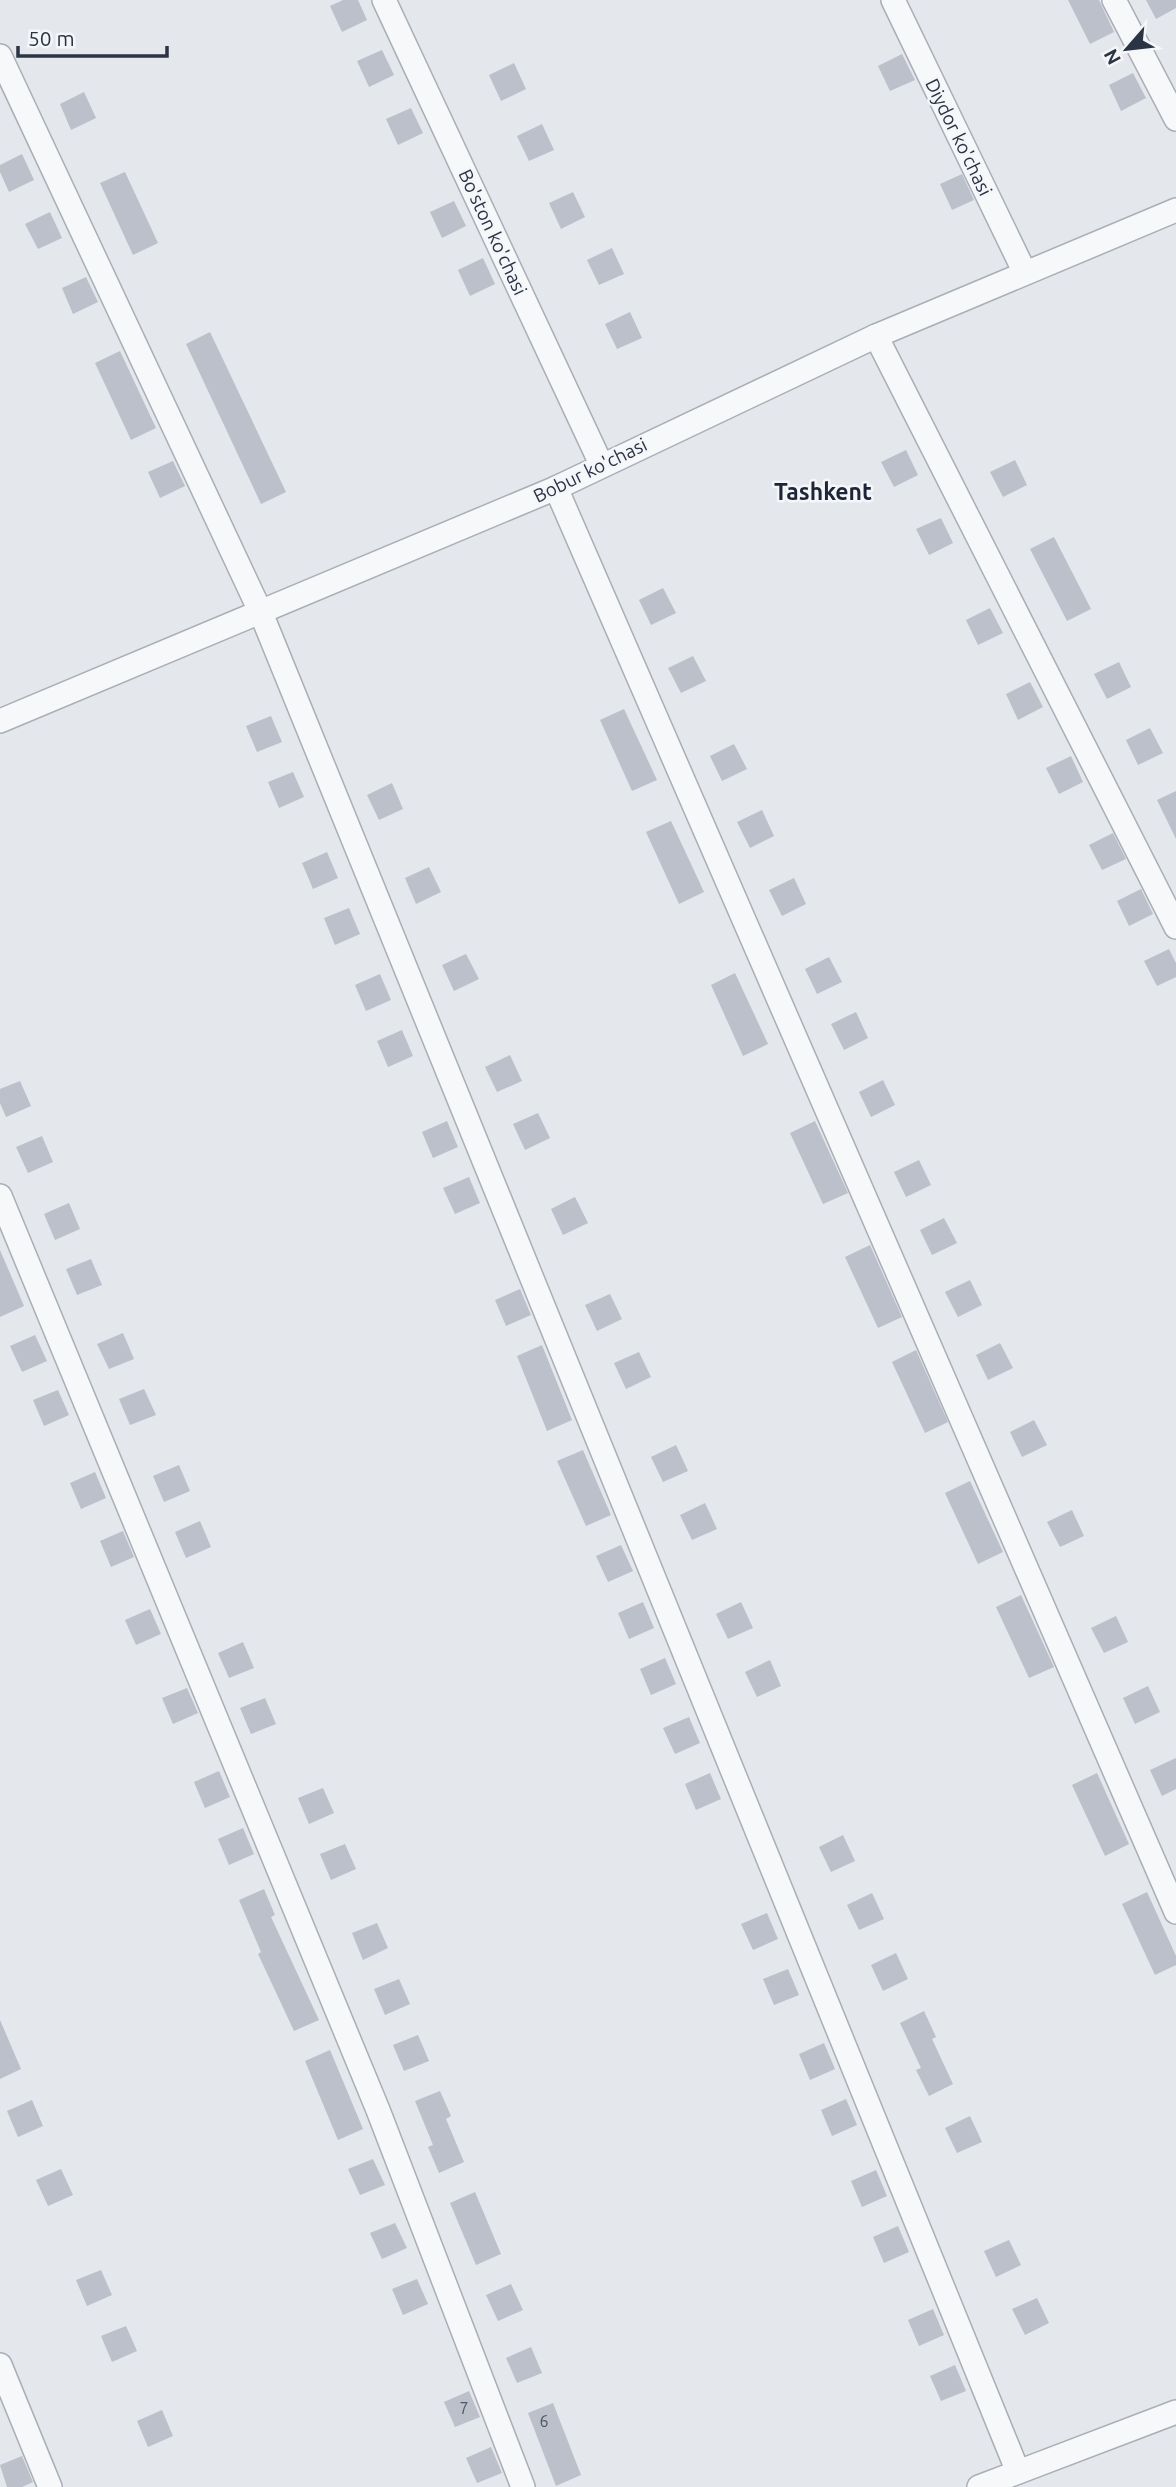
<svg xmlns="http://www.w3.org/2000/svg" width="1176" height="2487" viewBox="0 0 1176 2487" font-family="Ubuntu,sans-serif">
<rect width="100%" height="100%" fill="#e4e7ec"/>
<g fill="#bbc0ca">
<path d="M343 0H358L367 20 342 32 330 6Z"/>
<path d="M1068 0H1099L1114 32 1090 44Z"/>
<path d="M1146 0H1176V8L1156 19Z"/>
<path d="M382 50 394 75 369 87 357 61Z"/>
<path d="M902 54 915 80 890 91 878 66Z"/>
<path d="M514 63 526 89 501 101 489 75Z"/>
<path d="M1133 73 1146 98 1121 111 1109 85Z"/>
<path d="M84 92 96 118 71 130 60 104Z"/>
<path d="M411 108 423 133 398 145 386 119Z"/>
<path d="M542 124 554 150 529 161 517 136Z"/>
<path d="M22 154 34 180 9 192 0 172V165Z"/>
<path d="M125 172 158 243 133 255 100 183Z"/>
<path d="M962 174 974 200 952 210 940 184Z"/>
<path d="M573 192 585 217 561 229 549 203Z"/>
<path d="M454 201 466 226 442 238 430 212Z"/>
<path d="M50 212 62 238 38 249 25 224Z"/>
<path d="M612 248 624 274 599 285 587 260Z"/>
<path d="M483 258 495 284 470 296 458 270Z"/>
<path d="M86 277 98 302 73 314 62 288Z"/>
<path d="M630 312 642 338 617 349 605 324Z"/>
<path d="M210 332 286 492 261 504 186 344Z"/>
<path d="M120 351 156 428 131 440 95 363Z"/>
<path d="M906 450 918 475 894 487 881 462Z"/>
<path d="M1015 460 1027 485 1003 497 990 472Z"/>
<path d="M173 461 185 486 160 498 148 472Z"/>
<path d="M941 518 953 543 929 555 916 529Z"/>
<path d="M1054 537 1091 609 1067 621 1030 549Z"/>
<path d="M663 588 676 613 651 625 639 600Z"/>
<path d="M990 608 1003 633 978 645 966 620Z"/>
<path d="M693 656 706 681 681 693 668 668Z"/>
<path d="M1119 662 1131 687 1107 699 1094 674Z"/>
<path d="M1030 682 1043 707 1018 720 1006 694Z"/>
<path d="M624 709 657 780 632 791 600 720Z"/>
<path d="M271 716 282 742 257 752 246 726Z"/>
<path d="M1150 728 1163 753 1138 765 1126 740Z"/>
<path d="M734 744 747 769 722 781 710 756Z"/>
<path d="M1071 756 1083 782 1059 794 1046 768Z"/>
<path d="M293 772 304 797 279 808 268 782Z"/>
<path d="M392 783 403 809 379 820 367 795Z"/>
<path d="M1176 791V839L1157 800Z"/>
<path d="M762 810 774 836 750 848 737 822Z"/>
<path d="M671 821 704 892 679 904 646 832Z"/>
<path d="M1113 833 1126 859 1102 870 1089 845Z"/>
<path d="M327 852 338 878 313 889 302 863Z"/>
<path d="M429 867 441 892 416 904 405 878Z"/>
<path d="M794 878 806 904 782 916 769 890Z"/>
<path d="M1141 889 1153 914 1129 926 1117 901Z"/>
<path d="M349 908 360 934 335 945 324 918Z"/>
<path d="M1169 949 1176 963V977L1157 986 1144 961Z"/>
<path d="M466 954 479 979 454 991 442 965Z"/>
<path d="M829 957 842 982 817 994 805 969Z"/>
<path d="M735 973 768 1044 743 1056 711 985Z"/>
<path d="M380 974 391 1000 366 1011 355 985Z"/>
<path d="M856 1012 868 1038 844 1050 831 1024Z"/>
<path d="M402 1030 413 1056 388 1067 377 1041Z"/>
<path d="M510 1055 522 1081 497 1092 485 1067Z"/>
<path d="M883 1080 895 1105 871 1117 859 1092Z"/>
<path d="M20 1081 31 1106 6 1117 0 1103V1089Z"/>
<path d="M538 1113 550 1138 525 1150 513 1124Z"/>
<path d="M447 1121 458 1147 433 1158 422 1132Z"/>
<path d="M815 1121 848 1193 823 1204 790 1133Z"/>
<path d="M42 1136 53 1162 28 1173 16 1147Z"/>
<path d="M919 1160 931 1185 906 1197 894 1172Z"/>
<path d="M469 1177 480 1203 455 1214 443 1188Z"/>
<path d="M575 1197 588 1223 563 1235 551 1209Z"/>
<path d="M69 1203 80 1229 55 1240 44 1214Z"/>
<path d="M944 1218 957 1243 932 1255 920 1230Z"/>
<path d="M870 1245 902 1317 878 1328 845 1257Z"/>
<path d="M0 1250 24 1306 0 1317Z"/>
<path d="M91 1259 102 1285 77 1295 66 1269Z"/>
<path d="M970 1280 982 1305 958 1317 945 1292Z"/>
<path d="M520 1289 531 1315 506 1326 495 1300Z"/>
<path d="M610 1294 622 1319 597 1331 585 1305Z"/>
<path d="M123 1333 134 1359 109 1369 97 1344Z"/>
<path d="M35 1335 47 1361 22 1372 10 1346Z"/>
<path d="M1000 1343 1013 1368 988 1380 976 1355Z"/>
<path d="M542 1345 572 1420 547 1431 517 1356Z"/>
<path d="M916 1350 948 1422 925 1433 892 1362Z"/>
<path d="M639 1352 651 1377 626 1389 614 1363Z"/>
<path d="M144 1389 156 1415 130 1425 119 1399Z"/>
<path d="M58 1390 69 1415 44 1426 33 1400Z"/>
<path d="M1034 1420 1047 1445 1022 1457 1010 1432Z"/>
<path d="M676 1445 688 1471 663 1482 651 1457Z"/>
<path d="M583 1450 611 1515 586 1526 557 1461Z"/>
<path d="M179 1465 190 1491 164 1502 153 1476Z"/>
<path d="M95 1472 106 1498 81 1509 70 1483Z"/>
<path d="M970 1481 1003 1552 978 1564 945 1493Z"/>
<path d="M705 1503 717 1529 692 1540 680 1515Z"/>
<path d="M1072 1510 1084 1536 1060 1547 1047 1522Z"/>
<path d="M200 1521 211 1547 186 1558 175 1532Z"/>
<path d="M123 1531 134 1557 111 1567 100 1541Z"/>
<path d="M621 1545 633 1571 608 1582 596 1556Z"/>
<path d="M1021 1595 1054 1667 1029 1678 996 1607Z"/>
<path d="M643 1602 654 1628 629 1639 618 1613Z"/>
<path d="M741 1602 753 1628 728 1639 716 1614Z"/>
<path d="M150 1609 161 1634 136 1645 125 1620Z"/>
<path d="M1116 1616 1128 1642 1104 1653 1091 1628Z"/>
<path d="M243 1642 254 1668 229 1678 218 1653Z"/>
<path d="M665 1658 676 1684 651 1695 640 1669Z"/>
<path d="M770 1660 781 1686 757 1697 745 1672Z"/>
<path d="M1148 1686 1160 1712 1135 1724 1123 1698Z"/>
<path d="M187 1688 198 1713 173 1724 162 1698Z"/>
<path d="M265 1698 276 1724 251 1734 240 1708Z"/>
<path d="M689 1717 700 1743 675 1754 663 1728Z"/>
<path d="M1176 1758V1789L1162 1796 1150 1770Z"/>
<path d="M219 1771 230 1797 205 1808 194 1782Z"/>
<path d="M710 1773 721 1799 696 1810 685 1784Z"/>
<path d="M1097 1773 1129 1844 1105 1856 1072 1785Z"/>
<path d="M323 1788 334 1813 309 1824 298 1798Z"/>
<path d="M243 1828 254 1854 229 1865 218 1839Z"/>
<path d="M843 1835 855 1861 831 1872 819 1847Z"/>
<path d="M345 1844 356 1869 331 1880 320 1854Z"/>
<path d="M264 1889 275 1915 271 1917 319 2020 294 2031 258 1954 261 1952 239 1900Z"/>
<path d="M1147 1892 1176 1956V1965L1155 1975 1122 1904Z"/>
<path d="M872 1893 884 1919 859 1930 847 1905Z"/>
<path d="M767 1913 778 1939 753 1950 741 1924Z"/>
<path d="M377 1923 388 1948 363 1960 352 1933Z"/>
<path d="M896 1953 908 1979 883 1991 871 1965Z"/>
<path d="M788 1969 799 1995 774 2005 763 1979Z"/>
<path d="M399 1979 410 2004 385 2015 374 1989Z"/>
<path d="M924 2011 936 2037 932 2039 953 2084 929 2096 916 2070 921 2068 900 2023Z"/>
<path d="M0 2020 21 2069 0 2079Z"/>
<path d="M418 2035 429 2061 404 2071 393 2045Z"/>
<path d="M824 2043 835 2069 810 2080 799 2054Z"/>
<path d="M330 2050 363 2129 338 2140 305 2061Z"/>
<path d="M440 2091 451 2116 446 2119 464 2162 439 2173 428 2147 433 2145 415 2101Z"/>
<path d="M846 2099 857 2125 832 2136 821 2110Z"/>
<path d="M32 2100 43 2126 18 2137 7 2111Z"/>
<path d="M970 2116 982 2142 957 2153 945 2128Z"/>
<path d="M373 2159 385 2185 360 2195 348 2169Z"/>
<path d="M61 2169 73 2195 48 2206 36 2180Z"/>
<path d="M876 2170 887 2196 862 2207 851 2181Z"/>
<path d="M475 2192 501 2254 476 2265 450 2203Z"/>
<path d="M395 2223 407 2248 382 2259 370 2233Z"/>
<path d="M898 2226 909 2252 884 2263 873 2237Z"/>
<path d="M1009 2240 1021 2265 996 2277 984 2251Z"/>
<path d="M101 2270 112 2295 87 2306 76 2280Z"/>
<path d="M417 2279 428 2304 403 2315 392 2289Z"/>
<path d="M511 2284 523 2310 498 2321 486 2295Z"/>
<path d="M1037 2298 1049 2323 1025 2335 1012 2309Z"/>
<path d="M933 2309 944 2335 919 2346 908 2320Z"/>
<path d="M126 2326 137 2351 112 2362 101 2336Z"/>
<path d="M531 2347 542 2373 517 2383 506 2358Z"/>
<path d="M955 2365 966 2391 941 2401 930 2376Z"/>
<path d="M469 2391 480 2417 455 2427 444 2402Z"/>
<path d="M553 2403 581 2475 556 2486 528 2413Z"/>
<path d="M162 2410 173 2436 148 2447 137 2421Z"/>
<path d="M491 2447 502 2473 477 2483 466 2458Z"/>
<path d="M22 2456 33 2482 22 2487H7L0 2465Z"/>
</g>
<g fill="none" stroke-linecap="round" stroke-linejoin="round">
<defs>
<g id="minor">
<path d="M384 0 601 464"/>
<path d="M893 0 1025 273"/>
<path d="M1114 0 1176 119"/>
<path d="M0 56 261 613 1018 2472"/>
<path d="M876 336 1176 927"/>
<path d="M556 488 1176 1912"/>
<path d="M0 721 556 488 876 336 1176 210"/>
<path d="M0 1196 378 2110 523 2487"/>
<path d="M0 2365 50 2487"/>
<path d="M979 2487 1176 2412"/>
</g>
</defs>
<use href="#minor" stroke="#a9aeb7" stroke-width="26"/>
<use href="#minor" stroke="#f7f8fa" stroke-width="23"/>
</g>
<g text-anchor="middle" stroke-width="5" stroke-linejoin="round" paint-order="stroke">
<g font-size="16" fill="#4f5766">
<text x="464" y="2414">7</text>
<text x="544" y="2427">6</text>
</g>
<g font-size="19" fill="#2b3445" stroke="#f4f6f9">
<text transform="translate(959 137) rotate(64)" y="7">Diydor ko'chasi</text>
<text transform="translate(493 232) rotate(65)" y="7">Bo'ston ko'chasi</text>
<text transform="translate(590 470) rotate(-26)" y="7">Bobur ko'chasi</text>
</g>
<g font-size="23" font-weight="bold" fill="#1d2536" stroke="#f4f6f9">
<text x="823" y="500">Tashkent</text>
</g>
</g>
<g transform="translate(1127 49) rotate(242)" stroke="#f4f6f9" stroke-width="5" paint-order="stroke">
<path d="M0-5L12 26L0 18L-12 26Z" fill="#2b3445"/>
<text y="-10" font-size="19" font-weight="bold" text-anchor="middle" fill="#2b3445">N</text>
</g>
<path d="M18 46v10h149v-10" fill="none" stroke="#2b3445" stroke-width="3.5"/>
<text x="28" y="46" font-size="21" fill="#2b3445" stroke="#f4f6f9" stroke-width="5" paint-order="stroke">50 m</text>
</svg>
